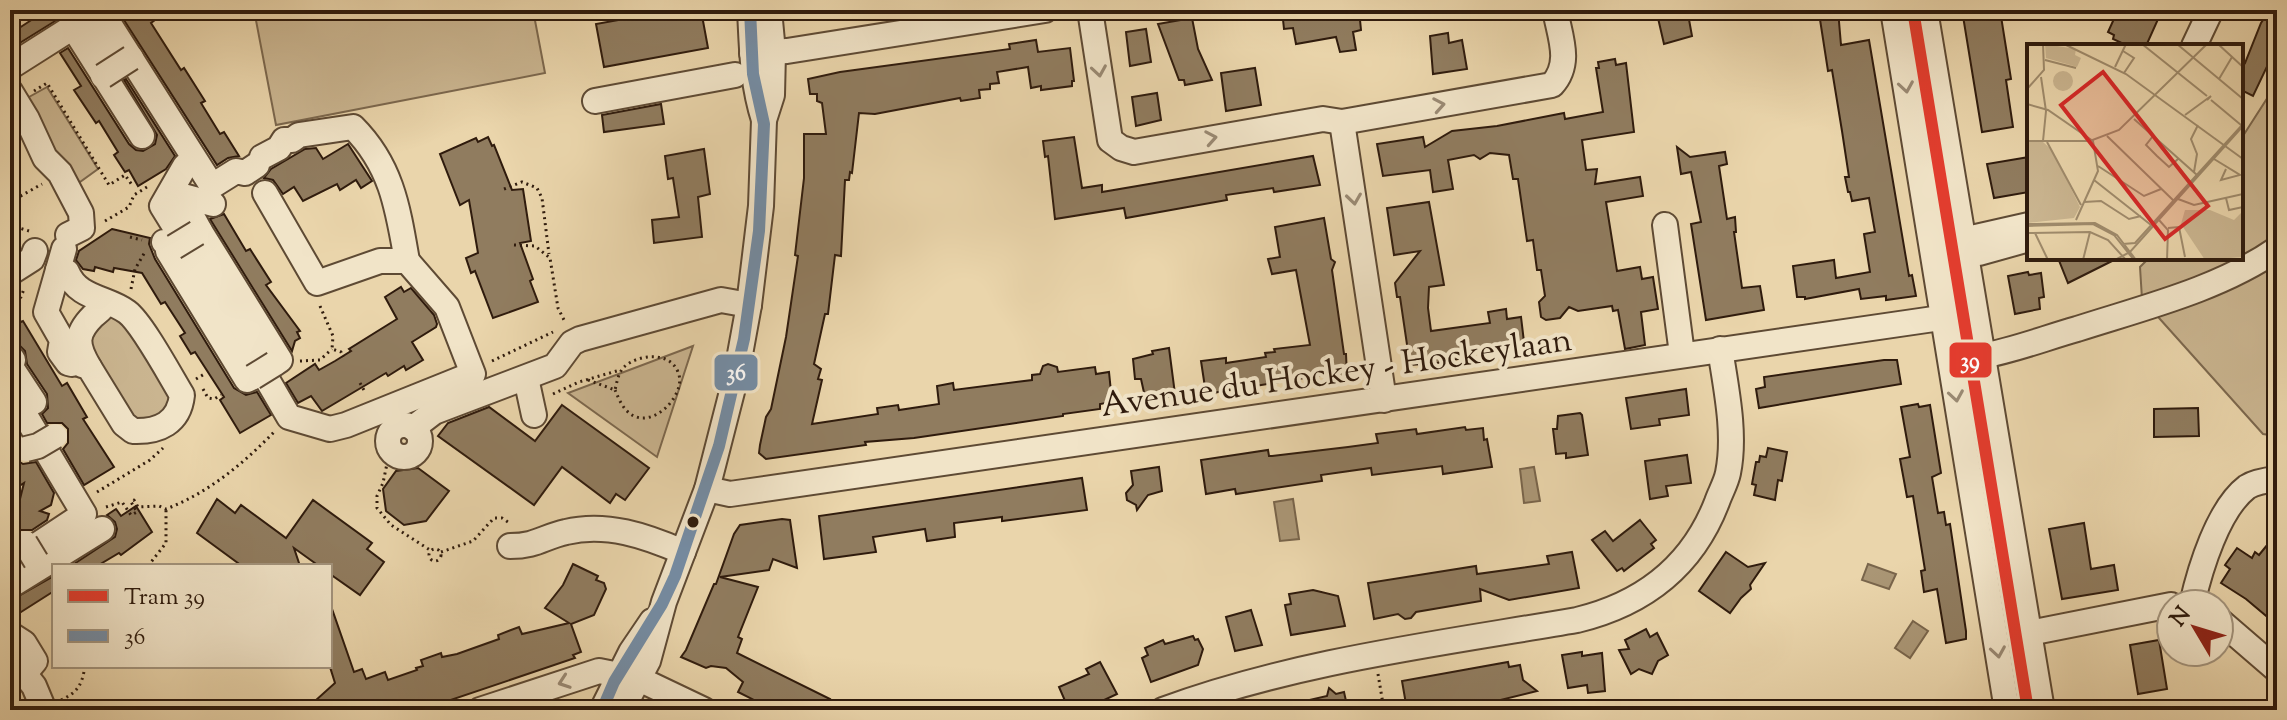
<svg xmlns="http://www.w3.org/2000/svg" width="2287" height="720" viewBox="0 0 2287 720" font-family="'Sorts Mill Goudy',serif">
<rect width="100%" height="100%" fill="#ead5ab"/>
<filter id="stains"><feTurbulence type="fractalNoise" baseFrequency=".0025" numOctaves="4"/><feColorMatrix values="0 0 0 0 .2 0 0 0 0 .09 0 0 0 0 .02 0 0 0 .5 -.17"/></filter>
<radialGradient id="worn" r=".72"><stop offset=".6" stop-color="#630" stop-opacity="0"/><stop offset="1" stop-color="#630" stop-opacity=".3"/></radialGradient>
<g fill="#cab590" stroke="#7c684e" stroke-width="2">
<path d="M254 10H533L545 73 276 125Z"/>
<path d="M2277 83V436L2263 434 2142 299 2140 267 2149 258H2241V139Z"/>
<path d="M47 87 98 169 73 187 20 102Z"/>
<path d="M117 314 172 391 167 414 139 425 84 346 92 323Z"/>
<path d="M693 346 657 457 568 393Z"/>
</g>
<g fill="#aa9675" stroke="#79654b" stroke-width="2">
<path d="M1534 467 1540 501 1524 503 1520 469Z"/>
<path d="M1293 499 1299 539 1280 541 1274 502Z"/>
<path d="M1868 564 1896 574 1889 589 1862 580Z"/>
<path d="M1913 621 1928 631 1910 658 1895 648Z"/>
</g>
<g fill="#907c5f" stroke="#2f1b0d" stroke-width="2">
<path d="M32 10H55L60 18 10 49V34L36 17Z"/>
<path d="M134 10H149L155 20 151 23 181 70 184 68 205 101 201 103 220 134 224 132 239 156 228 158 217 165 122 17Z"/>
<path d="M674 10H701L708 48 604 67 596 24Z"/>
<path d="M1282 10H1359L1361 30 1353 32 1356 50 1340 52 1336 37 1296 44 1293 28 1284 29Z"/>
<path d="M1838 10 1841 45 1869 40 1909 276 1912 275 1916 296 1886 300V296L1861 299 1859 289 1805 299V297H1797L1793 266 1834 260 1836 278 1870 272 1864 234 1875 232 1869 198 1852 201 1850 192H1848L1845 177H1849L1842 131 1832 70 1828 71 1819 13Z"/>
<path d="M1962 10H2000L2011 79 2006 80 2013 127 1982 132Z"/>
<path d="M2118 10H2144L2159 17 2146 46H2128L2113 39 2114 35 2108 32Z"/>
<path d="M2270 10H2277V61L2271 58 2253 96 2241 90V61L2245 63 2261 23Z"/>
<path d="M1681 14V16L1688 14 1692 36 1664 44 1658 18Z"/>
<path d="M1192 18 1198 49 1212 80 1185 85 1184 80H1179L1158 24Z"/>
<path d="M1146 29 1151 62 1130 66 1126 32Z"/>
<path d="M1448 33 1449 43 1462 40 1467 69 1433 74 1430 36Z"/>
<path d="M1036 40 1038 52 1070 48 1074 81H1072V86L1041 90V86L1031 88 1028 67 997 72 999 83 990 84V89L979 90 980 98 961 101 960 98 875 114 859 113 852 173 850 172 849 180H845L841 256 835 255 828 314H825L814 364 821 369 818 379 822 380 812 424 878 414 877 408 898 405 899 410 939 404 937 386 953 383 954 390 1032 380V375L1040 374 1043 366 1048 364 1057 367 1058 372 1095 367 1096 374 1109 372 1112 402 1100 404V409L1063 414V416L914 438 865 442 866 445 766 459 759 453 760 445 766 417 771 409 786 337 798 256 795 255 804 178V134H826L822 103 817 101V94H810L808 79 840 72 1010 49 1009 44Z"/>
<path d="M68 48 129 144 136 150 143 151 155 144 157 135 124 80 126 79 175 156 166 169 138 186 129 170 125 172 114 155 118 152 99 121 96 123 74 90 81 86 60 53Z"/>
<path d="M1615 59 1616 65 1626 63 1634 132 1582 140 1586 170 1597 169 1595 184 1640 177 1643 196 1606 202 1617 271 1640 267 1642 279 1653 277 1658 309 1641 312 1645 345 1625 349 1618 310 1613 311 1612 306 1578 311 1569 307 1560 318 1546 320 1541 317 1539 302 1545 296 1541 270H1537L1533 240 1527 241 1518 179H1513L1509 155 1490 153 1480 159 1474 155 1448 160 1453 189 1433 192 1430 170 1383 176 1377 144 1423 137 1425 147 1452 131 1497 126 1564 113 1565 119 1603 112 1596 68H1599L1598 62Z"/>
<path d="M1255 68 1261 105 1226 111 1221 73Z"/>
<path d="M1157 93 1161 120 1136 126 1132 97Z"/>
<path d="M661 104 664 124 604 132 602 115Z"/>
<path d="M488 137 492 146 494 145 512 190 523 189 531 241 520 243 533 279 530 281 538 302 493 318 475 271 471 273 466 258 478 253 469 200 460 205 440 154 476 138 478 142Z"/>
<path d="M1074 137 1082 188 1102 185V192L1313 156 1320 185 1274 192 1273 188 1226 195 1227 200 1126 218 1124 208 1055 219 1048 156 1045 157 1043 141Z"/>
<path d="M348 144 372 181 361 188 356 180 340 190 337 184 303 201 294 187 283 194 273 180 264 178 271 169 305 149 316 148 323 159Z"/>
<path d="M1677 147 1690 157 1725 152 1727 164 1719 166 1727 219 1735 217 1736 232H1734L1742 288 1760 286 1764 310 1706 320 1691 224 1701 222 1691 172 1681 174Z"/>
<path d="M704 149 710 194 698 197 702 237 654 243 652 220 679 217 673 178 668 179 665 156Z"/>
<path d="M2029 157V192L1994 198 1987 164Z"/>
<path d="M1429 202 1444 285 1429 287 1428 308 1431 331 1490 323 1488 312 1506 309 1507 319 1521 317 1524 342 1473 350 1474 356 1437 363 1410 365 1400 297H1397L1395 283 1420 251 1394 255 1387 208Z"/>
<path d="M224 214 246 251 250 249 271 282 266 285 300 331 297 332 300 338 295 341 292 351 210 219Z"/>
<path d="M1324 218 1331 259 1335 262 1332 270 1344 354H1346L1347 377 1332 379 1329 374 1206 394 1201 361 1226 358V363L1266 357 1265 353 1275 352 1274 349 1310 345 1296 270 1272 274 1268 259 1280 257 1275 227Z"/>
<path d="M112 229 150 238 149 244 155 259 234 388 246 395 257 392 271 415 240 433 220 400 224 397 195 352 191 354 180 336 185 333 165 302 161 304 142 273 114 268 113 272 95 267 94 271 83 269 76 260 79 251Z"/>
<path d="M2058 258H2118L2068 283Z"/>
<path d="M2028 272 2029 275 2041 273 2044 297 2039 298 2040 309 2015 314 2008 276Z"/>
<path d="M401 287 404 292 411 288 434 315 437 324 436 327 412 342 423 360 406 370 404 366 388 376 386 373 322 411 311 396 298 403 286 383 315 364 319 370 335 361 351 351 349 349 397 319 385 297Z"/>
<path d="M10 304 21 322 23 321 62 386 67 383 87 417 83 419 114 467 84 485 63 449 68 443V429L62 423H47L42 414 48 408 47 394 27 364 25 351 17 343 10 341Z"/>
<path d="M1169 348 1175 394 1170 397H1145L1141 379H1135L1133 359 1153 354 1152 351Z"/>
<path d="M1884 360H1897L1901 384 1759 408 1756 389 1765 387 1764 377Z"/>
<path d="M1686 389 1689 415 1659 419 1660 425 1631 429 1626 398Z"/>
<path d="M1918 404 1919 407 1930 405 1941 473 1932 477 1938 513 1944 512 1946 525 1950 524 1966 631V639L1946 643 1937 589 1924 592 1921 571 1925 570 1913 496 1907 497 1900 459 1910 457 1901 407Z"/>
<path d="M562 405 649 468 625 500 616 494 610 503 562 467 534 505 438 436 448 423 489 407 535 441Z"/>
<path d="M2198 408 2199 436 2154 437V409Z"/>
<path d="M1580 413 1582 415 1588 455 1566 458V453L1556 454 1553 429H1557L1558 416Z"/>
<path d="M10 419 20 436 11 446 15 459 23 464 36 462 54 493 51 505 40 511 49 514 47 520 32 530H18L10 542V529L13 527 24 483 10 492Z"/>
<path d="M1465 427 1466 430 1483 428 1484 440 1487 439 1492 467 1443 474 1442 466 1372 475 1371 468 1321 475 1322 481 1236 494 1235 489 1206 494 1201 460 1268 450 1269 456H1272L1348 447 1378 443 1376 434 1416 429 1417 434Z"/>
<path d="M1768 448 1787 452 1782 481 1778 480 1775 500 1754 495 1756 485 1752 484 1756 462H1759L1760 456 1766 457Z"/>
<path d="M1687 455 1691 483 1666 486 1668 496 1650 499 1645 461Z"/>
<path d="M1159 467 1162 491 1148 495 1137 510 1136 505 1127 500 1126 493 1133 485 1131 471Z"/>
<path d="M418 468 449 491 426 521 404 525 386 511 383 489 396 471Z"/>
<path d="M1082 478 1087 510 1002 521V517L954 523 955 537 927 541 925 529 873 537 876 552 824 559 819 516Z"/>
<path d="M217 499 235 513 241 505 286 538 313 500 372 543 367 549 384 562 360 595 330 574V566H319L294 548 300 566H242L197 533Z"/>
<path d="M136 506 152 532 121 555 119 553 97 566H71L115 537 117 529 115 522 107 515 116 509 121 516Z"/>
<path d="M782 519 790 520 797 568 773 559 769 570 720 577 758 587 738 637 742 639 737 653 830 699 825 710H774L738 692 743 682 726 668 711 666 706 668 681 657 686 650 714 584H716L734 534 740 525Z"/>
<path d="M1640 520 1656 540 1651 544 1654 548 1624 571 1622 568 1617 571 1592 540 1605 531 1613 541Z"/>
<path d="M2084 523 2091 569 2114 565 2118 590 2062 599 2049 529Z"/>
<path d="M2268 544 2277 551V625L2246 599 2221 583 2230 569 2225 565 2237 548 2252 558 2255 552 2259 555Z"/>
<path d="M1572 552 1579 588 1509 600 1480 589 1481 601 1416 612 1411 618 1405 619 1398 614 1374 619 1368 583 1476 566 1477 574 1549 564 1547 556Z"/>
<path d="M1726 552 1748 567 1765 563 1750 585 1751 589 1741 598 1730 613 1699 591Z"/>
<path d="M573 564 598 576 596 580 604 583 606 589 594 615 571 624 581 652 573 655 575 658 421 710H305L335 683 330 667V610L332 609 354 672 362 669 366 679 385 672 388 680 417 670 416 668 423 666 421 660 441 653 442 657 457 654 499 639 498 635 519 627 522 634 569 623 545 608 563 585Z"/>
<path d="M54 576V591L10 619V601Z"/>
<path d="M1313 590 1338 596 1345 626 1291 635 1285 605 1291 604 1289 594Z"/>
<path d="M1251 610 1262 645 1235 651 1226 617Z"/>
<path d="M1646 629 1650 637 1657 633 1668 655 1658 661 1652 674 1639 669 1631 674 1619 650 1629 649 1625 640Z"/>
<path d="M1193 636 1195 640 1198 639 1203 649 1198 665 1151 682 1142 658 1148 655 1145 648 1163 640 1165 644Z"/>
<path d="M2159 640 2167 689 2138 694 2130 645Z"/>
<path d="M1582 652V656L1602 653 1605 691 1588 693 1587 685 1568 688 1562 655Z"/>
<path d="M1100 662 1117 694 1083 710H1069L1059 687 1089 674 1086 669Z"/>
<path d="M1508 662 1509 667 1520 665 1523 680 1537 691 1484 704 1485 710H1464L1463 703 1425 710H1407L1402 681Z"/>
<path d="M1329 688 1336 694 1344 692 1348 710H1293L1292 704 1327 696Z"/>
</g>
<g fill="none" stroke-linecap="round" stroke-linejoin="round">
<defs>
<g id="minor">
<path d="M750 10C752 48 752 83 764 120"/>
<path d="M1090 10 1110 140 1121 148 1134 152 1323 119 1342 122 1552 85C1572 63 1560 37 1555 10"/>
<path d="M1893 10 2007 710"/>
<path d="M1925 10 2042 710"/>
<path d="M83 14 93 20 111 49"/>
<path d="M111 27 212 186 236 171 245 173 257 165"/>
<path d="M2194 46 2211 10"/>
<path d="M752 53 787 51 1045 10"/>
<path d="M10 67 73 27 142 136"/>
<path d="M10 91 27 119 45 158 60 173 81 213 82 228 68 235"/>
<path d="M595 101 735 75"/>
<path d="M1342 122 1384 400"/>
<path d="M262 157 279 148 284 140H292L299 135 353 127C392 166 398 209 407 261"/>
<path d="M185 166 162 206 232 319 289 417 330 429 346 425 473 374 447 307 407 261H380L317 283 265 193"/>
<path d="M176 194 213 204"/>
<path d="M181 196 200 231"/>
<path d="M1665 225 1682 354"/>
<path d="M2029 225 1976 237 1964 249 1979 253 2029 239"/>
<path d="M197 233 200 231 280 360 274 364"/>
<path d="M164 242 174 247 168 251 247 380 253 377"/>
<path d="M64 249 46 312 62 340 60 352 68 363 72 364"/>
<path d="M58 270 67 272C78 299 107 297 127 312 142 323 171 377 182 395 179 423 159 432 133 431L124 424 89 367 82 365"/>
<path d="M10 273 32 259 35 251"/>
<path d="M10 356 13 360 11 367 34 402"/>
<path d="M1982 356C2015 350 2045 338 2077 329 2142 308 2220 289 2277 249"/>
<path d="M89 367C76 345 75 334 93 316 99 311 103 309 106 302"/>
<path d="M526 378 534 415"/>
<path d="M10 390 84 514 10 563"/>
<circle cx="404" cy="441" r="16"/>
<path d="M413 428 434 412 555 366 572 343 580 339 721 300 749 305"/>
<path d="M707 489 730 494 1975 313"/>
<path d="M510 546C537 546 543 537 566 532 606 522 646 536 683 552"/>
<path d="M10 586 102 529"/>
<path d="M2192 604C2200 569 2218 509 2247 487 2255 482 2268 480 2277 479"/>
<path d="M2219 620 2277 670"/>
<path d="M2029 633 2171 605"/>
<path d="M10 634 24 643 35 661 25 673"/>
<path d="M10 656 34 686 44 710"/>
<path d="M480 710 599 671 639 679 704 710"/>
<path d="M602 710 631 652 652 621"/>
<path d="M622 710 648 661 664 602 707 489 736 376 749 305 761 206 764 120 772 95 773 52 769 10"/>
<path d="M1163 710C1296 661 1438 644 1577 620 1643 604 1692 567 1717 502 1720 493 1726 483 1728 473 1736 434 1726 388 1720 349"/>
</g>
</defs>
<use href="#minor" stroke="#5e4a34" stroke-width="28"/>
<g stroke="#2f1b0d" stroke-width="3" stroke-dasharray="2 4" stroke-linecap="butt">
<path d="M34 91 47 83 109 185 125 175 132 185"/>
<path d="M504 189 522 182 537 188 542 198 549 254"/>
<path d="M10 202 42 184"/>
<path d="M105 221 129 207 134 195 147 187"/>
<path d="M10 225 29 231"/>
<path d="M130 237 142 240"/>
<path d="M514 245 535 246 550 258 558 308 565 322"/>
<path d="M131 289 135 269 145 252"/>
<path d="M10 305 21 297 24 289"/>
<path d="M320 306 333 336 332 349 341 352 343 357"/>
<path d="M300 361 320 360 332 349"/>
<path d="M492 361 553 332"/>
<path d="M196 379 206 373"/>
<path d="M588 380 615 390C617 382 618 373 624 367 638 354 670 351 678 372 688 394 651 433 628 412 622 407 618 397 615 390"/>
<path d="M360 383 365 392"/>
<path d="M203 389 208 398 214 399 221 395"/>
<path d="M553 394 579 382 620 370"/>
<path d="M390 449 383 483 377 496V508L391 525 430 550"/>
<path d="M97 492 150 460 163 448"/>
<path d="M106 507 122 502 131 515 137 512 131 502 134 500 138 507 159 506 166 509C208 493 243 464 274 432"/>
<circle cx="435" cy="555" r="6"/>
<path d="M441 552 473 541 494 518H502L511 524"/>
<path d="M91 565 92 566"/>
<path d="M148 566 166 543V509"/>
<path d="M1378 674 1384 710"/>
<path d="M61 700C78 692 82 685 85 666"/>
</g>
<use href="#minor" stroke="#f1e4c8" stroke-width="24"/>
<defs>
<g id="minor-bridge">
<path d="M103 76 131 58"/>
<path d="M174 247 197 233"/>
<path d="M253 377 274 364"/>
<path d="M26 449 38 446 55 436"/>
<path d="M25 543 36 561"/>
</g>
</defs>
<use href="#minor-bridge" stroke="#5e4a34" stroke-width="28" stroke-linecap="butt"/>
<use href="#minor-bridge" stroke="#f1e4c8" stroke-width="24"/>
<defs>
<path id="bus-1" d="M602 710 614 682 662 604 675 576 719 446 744 339 759 231 764 124 753 74 750 10"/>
</defs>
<use href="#bus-1" stroke="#f1e4c8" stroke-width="18"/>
<use href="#bus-1" stroke="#748da6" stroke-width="12"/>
<defs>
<path id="tram-1" d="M1913 10 2028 710"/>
</defs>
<use href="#tram-1" stroke="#f1e4c8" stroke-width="18"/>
<use href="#tram-1" stroke="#e43c2e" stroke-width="12"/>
</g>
<defs><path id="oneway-chevron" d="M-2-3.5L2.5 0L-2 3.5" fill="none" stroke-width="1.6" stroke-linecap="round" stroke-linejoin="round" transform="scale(2)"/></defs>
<g stroke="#9a8a74">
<use href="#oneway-chevron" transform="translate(1099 71) rotate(81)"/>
<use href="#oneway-chevron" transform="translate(1906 87) rotate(81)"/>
<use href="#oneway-chevron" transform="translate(1439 105) rotate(-10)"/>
<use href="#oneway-chevron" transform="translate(1211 138) rotate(-10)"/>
<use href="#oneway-chevron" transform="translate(1354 199) rotate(82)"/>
<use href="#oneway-chevron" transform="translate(1956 396) rotate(81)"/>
<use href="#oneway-chevron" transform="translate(1998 652) rotate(81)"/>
<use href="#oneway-chevron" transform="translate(564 682) rotate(161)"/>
</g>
<circle fill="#2f1b0d" stroke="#f1e4c8" stroke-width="3" cx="693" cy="522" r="7"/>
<g text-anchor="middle" stroke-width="8" stroke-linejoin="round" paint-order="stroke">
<g font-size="34" fill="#2f1b0d" stroke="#f1e4c8">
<text transform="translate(1336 371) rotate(-8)" y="12">Avenue du Hockey - Hockeylaan</text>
</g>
</g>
<g transform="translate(2027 44)">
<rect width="216" height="216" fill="#ead5ab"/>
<path d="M18 0 49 5 48 11 54 14 50 23 19 14ZM26 37a10 10 0 1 1 20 0a10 10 0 1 1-20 0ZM0 98H16L25 106 53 163 47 174 0 179ZM158 166H183L207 176 216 167V213L178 216 154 180Z" fill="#cab590"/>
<path fill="none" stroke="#9f8b6c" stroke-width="2" d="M37 0 99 30 216 115M115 0 180 52M150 0 216 55M191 0 216 23M96 7 107 14 97 29M18 16 49 24M88 23 99 0M14 33 19 67 16 97M192 35 205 13M0 45 17 26 16 0M184 56 214 81M0 60 21 66 66 97 71 127 49 176M158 71 184 52 180 56M107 75 170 131M80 92 148 158M126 92 119 101 130 112 142 123 151 115M0 97H63L92 86 180 0M20 98 54 161M187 115 213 131 194 136 199 125M71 122 117 152 134 145M167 128 170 110 164 95 171 81M67 136 124 181M199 154 202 166 216 163M151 155 167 161 216 150M57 158 74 157 102 175 114 172M132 176 141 186 140 216M0 180 68 179 90 191 109 216M0 182 66 180 87 191 107 216M141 184 152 183 158 213M0 189 63 188 81 196 99 216M8 189 21 216M96 200 108 199 216 80M56 216 63 188M88 216 103 208 216 82"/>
<path fill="#d62828" fill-opacity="0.15" stroke="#d62828" stroke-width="4" d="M76 28 181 162 138 195 34 61Z"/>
<rect width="216" height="216" fill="none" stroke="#2f1b0d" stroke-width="4"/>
</g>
<g stroke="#f1e4c8" stroke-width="3">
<rect x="1948" y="341" width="45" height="38" rx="8" fill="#e43c2e"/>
<rect x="713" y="353" width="46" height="39" rx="8" fill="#748da6"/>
</g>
<g font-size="22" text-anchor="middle" font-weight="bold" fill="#fff">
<text x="1970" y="368">39</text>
<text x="736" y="380">36</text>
</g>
<rect width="2287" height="720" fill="none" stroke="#ead5ab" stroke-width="40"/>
<rect x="12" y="12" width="2263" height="696" fill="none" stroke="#2f1b0d" stroke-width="4"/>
<rect x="20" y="20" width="2247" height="680" fill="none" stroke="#2f1b0d" stroke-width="2"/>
<rect x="52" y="564" width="280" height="104" fill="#f1e4c8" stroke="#a3947d" stroke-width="2"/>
<rect x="68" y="590" width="40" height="12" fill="#e43c2e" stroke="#a3947d" stroke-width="2"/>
<text x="124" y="604" font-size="24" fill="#2f1b0d">Tram 39</text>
<rect x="68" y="630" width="40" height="12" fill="#748da6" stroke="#a3947d" stroke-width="2"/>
<text x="124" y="644" font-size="24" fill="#2f1b0d">36</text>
<g transform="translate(2195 628) rotate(308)"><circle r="38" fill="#f1e4c8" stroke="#a3947d" stroke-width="2"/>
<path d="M0-6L14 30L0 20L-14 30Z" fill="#8f2418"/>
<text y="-12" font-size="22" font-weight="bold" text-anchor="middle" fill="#2f1b0d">N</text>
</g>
<rect width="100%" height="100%" filter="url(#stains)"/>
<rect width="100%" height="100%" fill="url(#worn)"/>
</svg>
